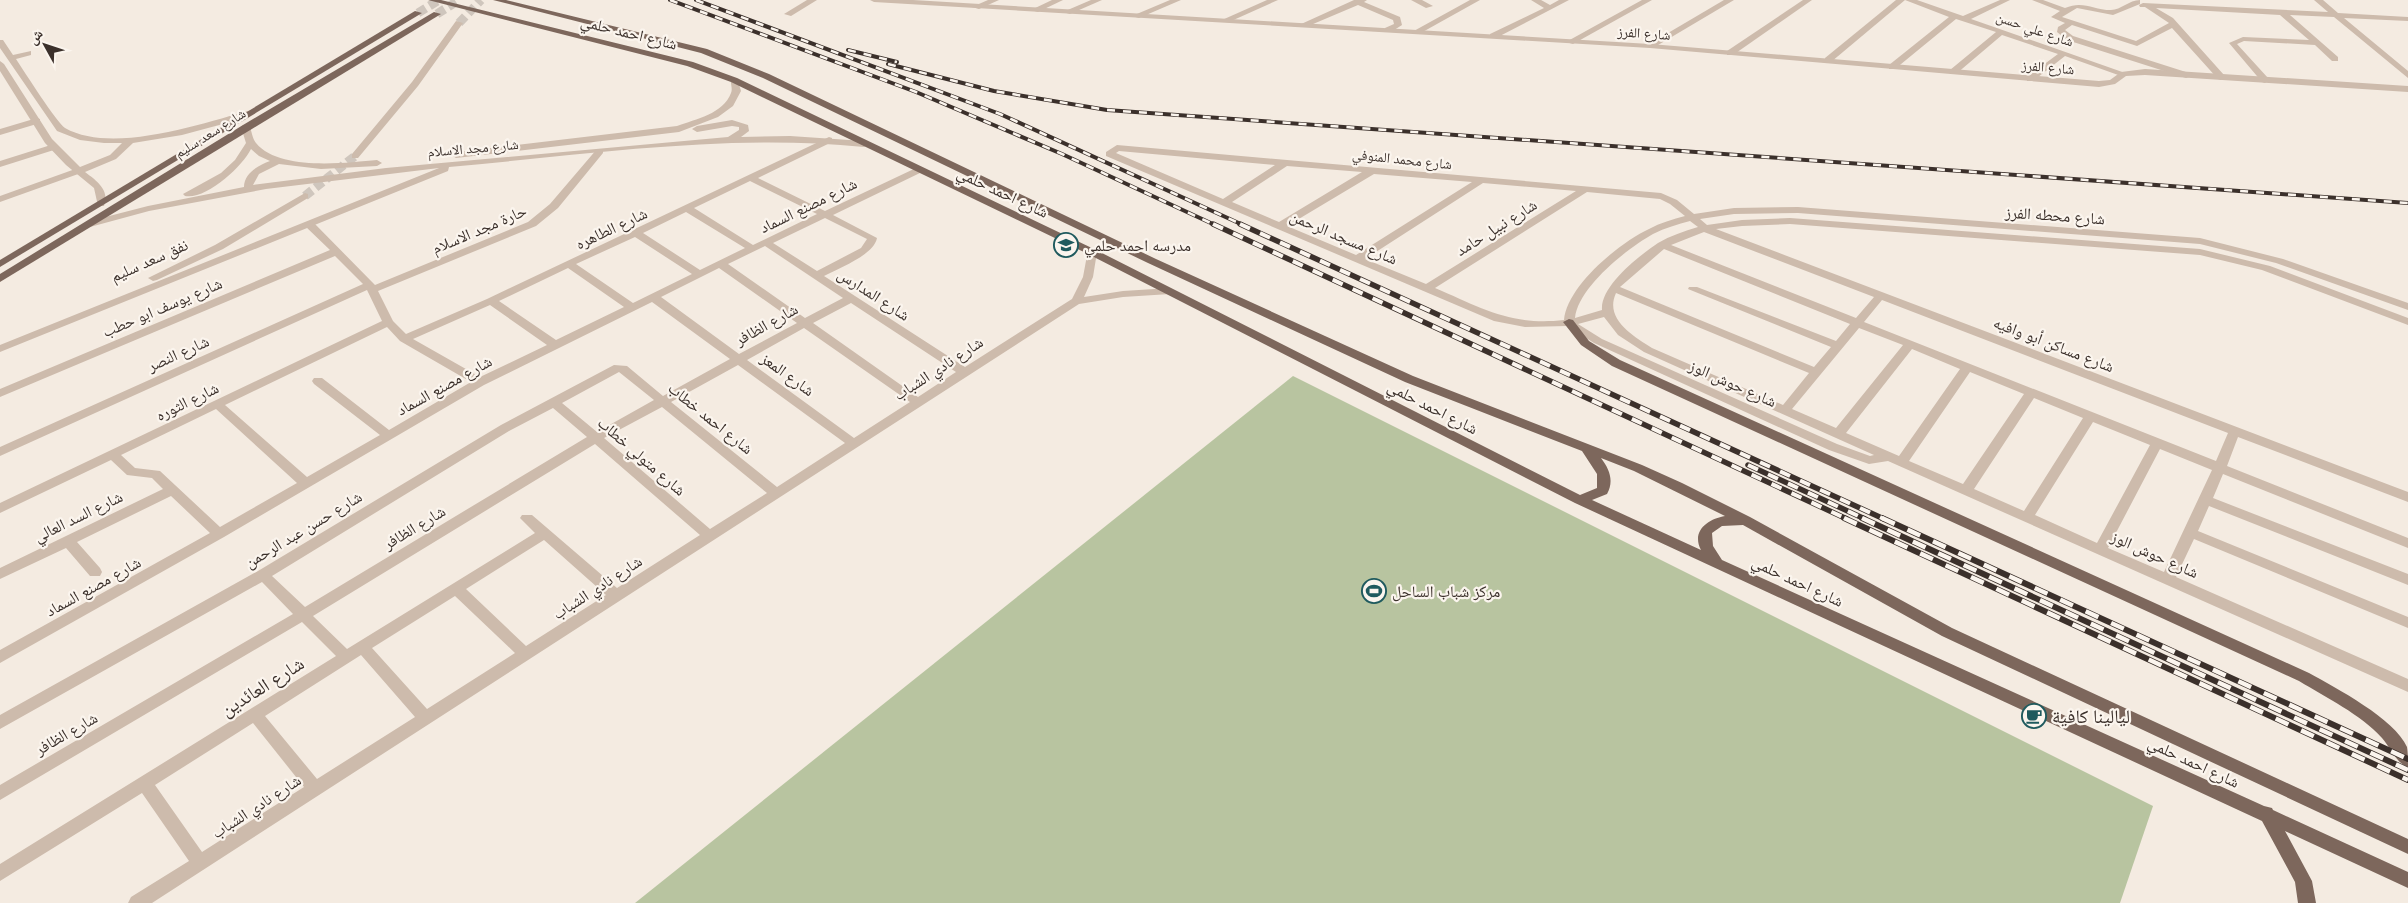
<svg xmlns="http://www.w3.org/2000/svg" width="2408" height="903" viewBox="0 0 2408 903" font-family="'Varela Round','Noto Naskh Arabic',sans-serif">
<rect width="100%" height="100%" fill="#f4ebe1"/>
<path fill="#b8c4a0" d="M1293 376 2153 806 2120 903H635Z"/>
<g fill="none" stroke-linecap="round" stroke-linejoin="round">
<g stroke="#cfc6bd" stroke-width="9" stroke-dasharray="9 4.5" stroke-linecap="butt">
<path d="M459 23 481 0"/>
<path d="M305 196 355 156"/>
</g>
<g stroke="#cfc6bd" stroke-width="9" stroke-dasharray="9 4.5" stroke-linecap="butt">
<path d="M418 13 439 0"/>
<path d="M437 14 459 0"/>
</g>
<g fill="#cdbbac" fill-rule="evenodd">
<path d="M807 0H817L791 16 784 14Z"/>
<path d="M988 0H999L979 9 972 7Z"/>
<path d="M1052 0H1063L1038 12 1031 10Z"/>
<path d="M1091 0H1102L1070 14 1063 12Z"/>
<path d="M1170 0H1181L1139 18 1132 16Z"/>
<path d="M1267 0H1278L1229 22 1222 20Z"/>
<path d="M1354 0H1367L1364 2 1400 17 1402 25 1391 32H1385V28L1394 24 1393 20 1358 5 1306 27 1299 25Z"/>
<path d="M1411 0H1422L1433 6 1426 8Z"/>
<path d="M1470 0H1480L1419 34 1412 32Z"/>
<path d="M1531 0H1541L1550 5 1559 0H1569L1496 38H1490V34L1544 8Z"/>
<path d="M1642 0H1652L1573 44 1566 42Z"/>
<path d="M1724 0H1734L1653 48 1646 46Z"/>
<path d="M1803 0H1812L1733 55H1727V51Z"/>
<path d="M1896 0H1905L1831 62H1825V58Z"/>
<path d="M1905 0H1917L1963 16 2000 0H2010L1971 19 2128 74 2121 76 2065 56 2033 81H2027V77L2058 54 2002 35 1956 74H1950V70L1996 32 1956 19 1895 69H1889V65L1949 17Z"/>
<path d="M2032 0H2043L2065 8C2083 0 2093 10 2111 10 2121 10 2129 0 2140 0V4L2113 15 2077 8 2062 17 2136 41 2169 23 2145 7H2140L2139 5 2143 3 2328 12 2314 0H2323L2338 13 2408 17V21L2344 18 2408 71V78L2334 17 2290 15 2338 57V61H2332L2315 45 2244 41 2237 44 2268 78 2269 80 2265 83 2262 82 2229 43 2243 37 2309 40 2280 15 2156 8 2173 18 2224 75 2225 77 2221 80 2218 79 2172 28 2137 46 2072 25 2065 30 2073 36 2189 73V77L2186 78 2067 40 2057 32 2058 27 2065 23 2051 17 2060 11Z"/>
<path d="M37 118 40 119V123L0 135V129Z"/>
<path d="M829 137 832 138V142L758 178 825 211 916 168H922V172L833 215 877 238C874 255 839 268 824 276L965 367 1072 299 1083 277 1088 250 1092 249 1097 252 1093 277 1084 297 1123 291 1170 288 1175 291 1170 294 1123 297 1079 304 152 903H128L131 897 189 861 142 793 0 881V864L336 656 302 622 0 800V785L293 614 262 582 0 729V715L258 571 501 425 614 365 627 366 663 396 730 359 652 302 484 385 224 537 0 663V650L210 533 171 496 77 542 100 568 102 572 100 576H90L66 548 0 579V568L163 489 152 478 127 475 111 460 0 513V503L382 321 367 290 0 456V447L363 284 335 256 0 397V389L330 250 305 226V222H313L375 285 528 222 550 204 597 149H603V153L558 208 536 226 378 291 393 321 406 334 487 299ZM750 181 817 214 753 245 694 208ZM686 212 745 248 700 270 643 233ZM825 218 867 239 861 248 817 271 773 243ZM635 237 692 274 633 303 576 264ZM765 246 843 298 805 318 728 264ZM568 268 624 307 556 340 499 301ZM719 268 797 323 739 354 661 297ZM851 303 956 372 918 397 813 323ZM490 305 547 345 480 377 413 339ZM387 327 400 341 471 382 389 430 322 378H314L312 381 314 384 380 435 307 477 225 405ZM804 328 910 402 854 438 747 360ZM738 365 845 443 777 487 671 402ZM619 372 654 400 597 432 562 403ZM662 407 767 493 710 529 604 438ZM553 408 587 437 305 607 272 576 509 431ZM216 409 297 483 220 527 160 471 135 468 121 455ZM595 444 700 535 617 588 532 515H522L520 518 535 533 347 649 313 616ZM544 540 606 595 526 646 466 589ZM455 596 515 653 427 709 372 648ZM361 655 415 717 317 779 265 716ZM253 723 304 787 202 852 155 785Z"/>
<path d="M54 144 59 147 57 149 0 167V161Z"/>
<path d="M1117 145 1661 193 1677 200 1694 214 1734 208 1798 207 2200 238 2283 259 2408 303V310L2276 263 2200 244 1798 213 1734 214 1700 219 1707 225 1742 220 1790 218 2200 249 2270 266 2408 318V325L2262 270 2200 255 1790 224 1742 226 1716 229 2408 492V502L2238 437 2227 466 2408 538V548L2223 474 2213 498 2408 574V585L2209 506 2198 531 2408 617V628L2194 539 2176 577 2408 679V692L1888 461 1869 464 1829 450 1594 343 1567 326 1525 327 1494 321 1106 156V152ZM1119 151 1275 165 1223 199 1116 153ZM1287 166 1362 172 1279 222 1232 202ZM1374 174 1472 182 1356 255 1287 226ZM1483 183 1576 191 1426 284 1365 259ZM1587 192 1660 199 1670 204 1685 216C1673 219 1660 223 1649 229 1619 243 1567 286 1564 320 1510 326 1482 308 1435 288ZM1690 221 1698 227C1684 231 1670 236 1658 243 1639 256 1600 286 1602 310L1575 318C1578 287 1628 248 1653 234 1665 228 1678 224 1690 221ZM1704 232 1874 297 1856 318 1671 245ZM1664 249 1850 324 1836 341 1697 287H1689L1688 289 1831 347 1814 367 1620 287ZM1616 293 1809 373 1783 405 1652 348C1633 336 1604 319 1616 293ZM1882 300 2228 433 2216 461 1864 322ZM1604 317 1618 335 1644 352 1874 455 1870 456 1837 444 1602 339 1578 324ZM1859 328 1903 345 1836 428 1792 409ZM1912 349 1960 369 1899 456 1846 433ZM1970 372 2024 394 1963 484 1909 461ZM2034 398 2083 418 2024 511 1974 489ZM2093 422 2150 445 2097 543 2035 515ZM2160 449 2212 470 2164 572 2108 548Z"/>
<path d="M78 168 81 169V173L0 202V196Z"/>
</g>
<g fill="#cdbbac" fill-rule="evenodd">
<path d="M870 0H913L1650 44 2099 81 2110 80 2121 72 2145 69 2408 86V92L2145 75 2126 76 2115 84 2099 87 1650 48 874 2Z"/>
<path d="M456 21 463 23 418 86 358 158H352V154L412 82Z"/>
<path d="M0 40H3L13 55 31 51V55L16 59C24 71 57 123 65 128 113 155 202 123 252 110L256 113 234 121 182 135 133 143 116 159 85 172C97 181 110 190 104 206H98L94 188 66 165 45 143 0 71V61L4 64 52 139 80 167 110 155 122 143H104L80 140 57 131 0 48Z"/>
<path d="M731 78H737L741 91 733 106 718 117 679 132 456 158 451 155 456 152 677 126C696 119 723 114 731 93 733 89 730 83 731 78Z"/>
<path d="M732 120 748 125 749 131 741 137 790 136 864 141 869 144 864 147C726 133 586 155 449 167L448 171 0 352V345L439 168 266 189 149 211 90 227 85 224 86 222 148 206 244 187C244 173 259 165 270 161L259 156 251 149C242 167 206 200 185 196L183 194 221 173 235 160 246 143 241 127 243 125H249C252 131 252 138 256 143 279 171 344 163 377 160L382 163 377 166 321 169 279 164 259 174 253 185 386 168 728 137 739 130V127L732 126 697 132 692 129 697 126Z"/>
<path d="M305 193 308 194V198L223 249 157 280 153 281 148 278 215 245Z"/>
</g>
<g fill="#7d675c" fill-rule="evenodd">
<path d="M428 0H441L693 62 737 78 1096 250 1580 495 1597 488V474L1582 451 1405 382 1148 263 763 78 701 53 493 0H506L707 49 769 74 1156 259 1413 376 1642 465 1682 483 1750 517 1952 628 2408 839V854L1942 636 1743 525 1722 526 1712 533 1713 546 1722 560 2264 806 2272 808 2273 810 2408 872V888L2285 831 2312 881 2316 903H2298L2295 882 2262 821 1575 503 1088 254 731 82 687 66ZM1601 458 1634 471 1725 516C1708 519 1691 531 1701 550L1592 500 1607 494C1614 481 1610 470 1601 458Z"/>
<path d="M415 11 422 13 0 267V260Z"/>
<path d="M434 12 441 14 0 282V274L243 125Z"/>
<path d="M1569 319 1573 320 1589 341 1620 360 2309 673C2336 688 2395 719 2407 747 2408 752 2408 761 2408 767 2396 763 2390 747 2382 738 2360 714 2327 698 2299 681L1612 366 1581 345 1563 322Z"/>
</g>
<defs>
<g id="rail-far2">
<path d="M670 0 916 92 1062 154 1215 225"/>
<path d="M696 0 1000 114 1243 225"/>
<path d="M848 50 897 62"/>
<path d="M888 64 994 91 1107 110 2408 203"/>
</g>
<g id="rail-far1">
<path d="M1213 224 1847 519"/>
<path d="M1240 224 1884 519"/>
<path d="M1748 465 1865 519"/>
</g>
<g id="rail">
<path d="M1844 518 2408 780"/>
<path d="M1862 518 2408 770"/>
<path d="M1882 518 2408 759"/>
</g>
</defs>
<use href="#rail-far2" stroke="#3b302b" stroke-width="4"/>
<use href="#rail-far1" stroke="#3b302b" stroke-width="5.5"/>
<use href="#rail" stroke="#3b302b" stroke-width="6"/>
<use href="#rail-far2" stroke="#fbf5ee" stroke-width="2.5" stroke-dasharray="8" stroke-linecap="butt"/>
<use href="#rail-far1" stroke="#fbf5ee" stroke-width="4" stroke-dasharray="11" stroke-linecap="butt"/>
<use href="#rail" stroke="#fbf5ee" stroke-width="4.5" stroke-dasharray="14" stroke-linecap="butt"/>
</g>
<defs>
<symbol id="school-ring" viewBox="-11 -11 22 22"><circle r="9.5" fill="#fbf5ee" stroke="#1f5a5e" stroke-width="1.5"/><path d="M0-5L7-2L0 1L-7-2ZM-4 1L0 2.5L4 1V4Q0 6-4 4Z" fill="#1f5a5e"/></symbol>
<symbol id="stadium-ring" viewBox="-11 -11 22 22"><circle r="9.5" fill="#fbf5ee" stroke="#1f5a5e" stroke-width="1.5"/><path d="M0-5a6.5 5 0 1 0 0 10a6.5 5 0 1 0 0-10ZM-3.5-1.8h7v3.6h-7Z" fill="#1f5a5e"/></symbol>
<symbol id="cafe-ring" viewBox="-11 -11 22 22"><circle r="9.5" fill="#fbf5ee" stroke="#1f5a5e" stroke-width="1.5"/><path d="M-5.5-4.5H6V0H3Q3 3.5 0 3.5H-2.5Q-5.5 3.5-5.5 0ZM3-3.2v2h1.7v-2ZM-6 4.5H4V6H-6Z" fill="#1f5a5e"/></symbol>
</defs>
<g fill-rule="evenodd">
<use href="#school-ring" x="1052" y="231" width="28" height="28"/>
<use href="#stadium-ring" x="1360" y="577" width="28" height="28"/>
<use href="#cafe-ring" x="2020" y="702" width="28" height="28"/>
</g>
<g text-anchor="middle" stroke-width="4.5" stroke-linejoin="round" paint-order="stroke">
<g font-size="14" fill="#3b302b" stroke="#fbf5ee">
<text transform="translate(2035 29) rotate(19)" y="5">شارع علي حسن</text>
<text transform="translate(1644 33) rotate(4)" y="5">شارع الفرز</text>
<text transform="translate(2048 67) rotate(5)" y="5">شارع الفرز</text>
<text transform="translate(210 133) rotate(-32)" y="5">شارع سعد سليم</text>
<text transform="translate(473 148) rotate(-5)" y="5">شارع مجد الاسلام</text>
<text transform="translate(1402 159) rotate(6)" y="5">شارع محمد المنوفي</text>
</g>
<g font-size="16" fill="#3b302b" stroke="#fbf5ee">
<text transform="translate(629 32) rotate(14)" y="6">شارع احمد حلمي</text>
<text transform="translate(1003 192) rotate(25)" y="6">شارع احمد حلمي</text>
<text transform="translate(808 205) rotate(-26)" y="6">شارع مصنع السماد</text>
<text transform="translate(2055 215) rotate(4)" y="6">شارع محطه الفرز</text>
<text transform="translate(1496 227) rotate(-32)" y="6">شارع نبيل حامد</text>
<text transform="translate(611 228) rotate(-25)" y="6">شارع الطاهره</text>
<text transform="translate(479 229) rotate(-23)" y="6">حارة مجد الاسلام</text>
<text transform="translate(1344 237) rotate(23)" y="6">شارع مسجد الرحمن</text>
<text transform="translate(149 260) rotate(-24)" y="6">نفق سعد سليم</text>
<text transform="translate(874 294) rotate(33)" y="6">شارع المدارس</text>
<text transform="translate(162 307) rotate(-23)" y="6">شارع يوسف ابو حطب</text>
<text transform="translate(766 324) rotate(-29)" y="6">شارع الظافر</text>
<text transform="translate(2054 344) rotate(21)" y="6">شارع مساكن أبو وافيه</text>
<text transform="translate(178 353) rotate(-24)" y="6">شارع النصر</text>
<text transform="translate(938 368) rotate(-33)" y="6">شارع نادي الشباب</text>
<text transform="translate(788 374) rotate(36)" y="6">شارع المعز</text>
<text transform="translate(1733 383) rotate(24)" y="6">شارع حوش الوز</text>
<text transform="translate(444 385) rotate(-29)" y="6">شارع مصنع السماد</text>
<text transform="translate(187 401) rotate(-26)" y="6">شارع الثوره</text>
<text transform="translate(1433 407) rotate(27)" y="6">شارع احمد حلمي</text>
<text transform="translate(711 418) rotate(39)" y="6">شارع احمد خطاب</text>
<text transform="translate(642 456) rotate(41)" y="6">شارع متولي خطاب</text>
<text transform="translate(78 516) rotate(-26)" y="6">شارع السد العالي</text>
<text transform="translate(414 527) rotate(-31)" y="6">شارع الظافر</text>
<text transform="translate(303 529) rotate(-31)" y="6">شارع حسن عبد الرحمن</text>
<text transform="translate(2155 554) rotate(24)" y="6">شارع حوش الوز</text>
<text transform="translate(1798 581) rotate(25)" y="6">شارع احمد حلمي</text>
<text transform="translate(93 586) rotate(-29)" y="6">شارع مصنع السماد</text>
<text transform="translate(597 587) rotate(-33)" y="6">شارع نادي الشباب</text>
<text transform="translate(66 733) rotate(-30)" y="6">شارع الظافر</text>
<text transform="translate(2194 762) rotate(25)" y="6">شارع احمد حلمي</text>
<text transform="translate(256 806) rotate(-33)" y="6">شارع نادي الشباب</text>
</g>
<g font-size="16" fill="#3b302b" stroke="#fbf5ee" text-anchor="start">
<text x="1084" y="251">مدرسه احمد حلمي</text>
<text x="1392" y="597">مركز شباب الساحل</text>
</g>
<g font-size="19" fill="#3b302b" stroke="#fbf5ee">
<text transform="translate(262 686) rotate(-32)" y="7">شارع العائدين</text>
</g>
<g font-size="19" fill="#3b302b" stroke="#fbf5ee" text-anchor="start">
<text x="2052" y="723">ليالينا كافية</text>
</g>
</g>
<g transform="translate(45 45) rotate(310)" stroke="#fbf5ee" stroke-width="4" paint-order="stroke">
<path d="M0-4L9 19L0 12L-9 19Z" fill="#3b302b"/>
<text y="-8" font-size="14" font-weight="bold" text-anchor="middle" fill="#3b302b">ش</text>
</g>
</svg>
